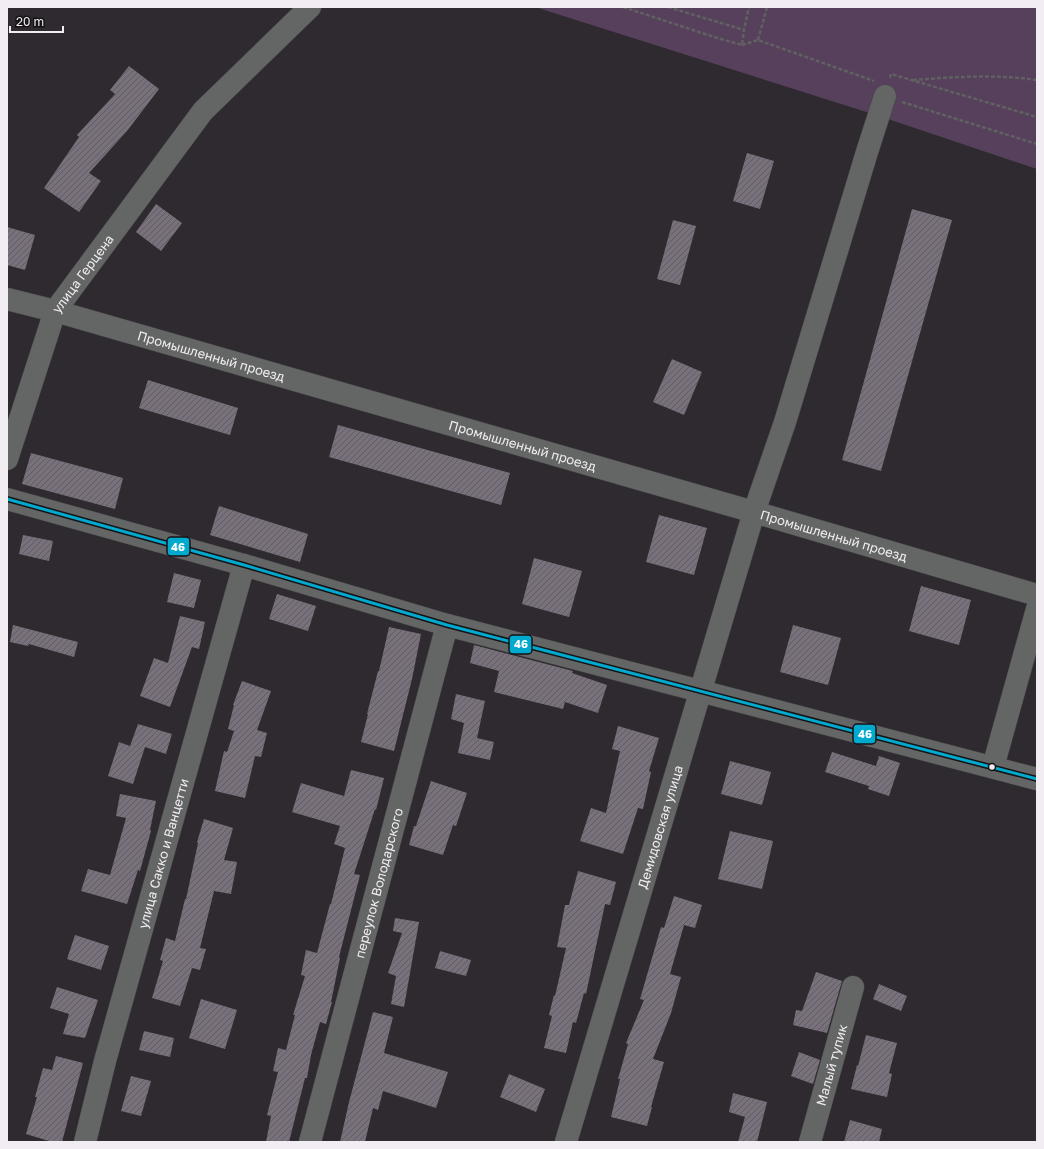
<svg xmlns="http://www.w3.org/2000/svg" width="1044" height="1149" viewBox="0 0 1044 1149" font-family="'Golos Text',sans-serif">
<defs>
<pattern id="building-hatch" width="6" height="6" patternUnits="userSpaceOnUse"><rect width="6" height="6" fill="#78707a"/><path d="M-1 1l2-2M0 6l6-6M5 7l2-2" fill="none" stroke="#605c62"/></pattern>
</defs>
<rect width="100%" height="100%" fill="#2e2a2f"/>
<path fill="#57405c" d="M535 7H1037V169L879 116Z"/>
<g fill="url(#building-hatch)">
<path d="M129 66 159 89 127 131 89 173 101 181 79 212 44 188 79 137 77 135 115 94 110 90Z"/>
<path d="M747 153 774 161 760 209 733 201Z"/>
<path d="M156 204 182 223 161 251 136 232Z"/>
<path d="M912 209 952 220 881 471 842 460Z"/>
<path d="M673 220 696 226 680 285 657 279Z"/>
<path d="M7 227 35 235 25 270 7 265Z"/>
<path d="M672 359 702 372 684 415 653 402Z"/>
<path d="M148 380 238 408 230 435 139 408Z"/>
<path d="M338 425 510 473 501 505 329 457Z"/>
<path d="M31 453 123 478 115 509 22 484Z"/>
<path d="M219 506 308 534 300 562 210 535Z"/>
<path d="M659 515 707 528 694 575 646 562Z"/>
<path d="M23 535 53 541 49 561 19 554Z"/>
<path d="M534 558 582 571 569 617 522 604Z"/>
<path d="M174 573 201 580 194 608 167 602Z"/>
<path d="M921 586 971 600 959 645 909 631Z"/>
<path d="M277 594 316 606 308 631 269 619Z"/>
<path d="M180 616 205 622 199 649 192 647 170 707 140 696 154 658 168 663Z"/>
<path d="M13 625 78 642 74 657 29 644 28 646 10 642Z"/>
<path d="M793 625 841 638 828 685 780 672Z"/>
<path d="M389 627 421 634 412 679 394 751 361 742 368 714H367L378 671H379Z"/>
<path d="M474 645 573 671 572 673 607 685 598 713 565 702 563 709 494 692 499 671 470 663Z"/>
<path d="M242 681 271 691 257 730 267 733 261 757 255 756 245 798 215 791 224 751 227 752 234 731 228 729 234 705H233Z"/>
<path d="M456 694 485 701 477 738 494 742 490 760 458 753 464 723 451 719Z"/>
<path d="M138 724 172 734 166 754 145 747 133 784 108 776 119 742 130 746Z"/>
<path d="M618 726 659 738 649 771 651 772 643 809 638 808 623 854 580 841 591 808 606 813 620 751 612 749Z"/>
<path d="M832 752 876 766 879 756 900 763 889 796 868 789 869 786 825 772Z"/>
<path d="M730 761 771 772 762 805 721 794Z"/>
<path d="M351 770 384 778 376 810 375 809 354 874 360 875 339 957 340 958 331 1002H332L326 1024 320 1022 311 1055 307 1078H305L289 1142H266L271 1116 267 1115 278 1072 273 1071 278 1048 286 1050 295 1015H293L305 976 301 975 306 950 317 953 330 904H331L345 848 334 844 340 826 292 812 301 783 344 796Z"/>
<path d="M431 781 467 793 456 826 453 825 443 855 409 845 414 826H416Z"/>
<path d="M120 794 156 801 150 830 151 831 140 871 138 870 127 904 81 891 88 869 110 875 126 818 116 816Z"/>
<path d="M204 819 233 828 224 860 237 862 231 894 214 891 200 948 206 949 200 970 192 968 180 1006 152 998 163 961 160 960 166 938 175 941 185 899H186L198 843 197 842Z"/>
<path d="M730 831 773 841 762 889 718 879Z"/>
<path d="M578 871 616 882 610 905 605 904 586 994 584 993 576 1023 573 1022 566 1053 544 1048 552 1016 549 1015 554 995 555 996 566 948 557 947 565 905H569Z"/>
<path d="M674 896 702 905 695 928 684 925 670 974 681 977 671 1013 653 1059 664 1062 651 1107H652L647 1126 611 1117 620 1079H618L628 1044 626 1043 644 1000 640 999 661 927 664 928Z"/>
<path d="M395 918 419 922 404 1007 391 1004 396 976 388 973 402 933 393 931Z"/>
<path d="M75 935 109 946 101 970 67 959Z"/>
<path d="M440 951 471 960 466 976 435 968Z"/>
<path d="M816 972 842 981 827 1033 793 1025 796 1010 802 1011Z"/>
<path d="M879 984 907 996 901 1011 873 999Z"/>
<path d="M57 987 98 1000 85 1038 63 1034 69 1014 50 1008Z"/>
<path d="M201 999 237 1010 225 1049 189 1038Z"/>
<path d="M373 1012 393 1017 384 1053 448 1072 436 1108 383 1091 378 1110 373 1108 365 1142H340L349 1102Z"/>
<path d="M144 1031 174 1038 170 1057 139 1050Z"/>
<path d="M866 1035 897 1043 889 1073 892 1074 887 1097 851 1089 857 1065 858 1066Z"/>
<path d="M799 1052 820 1060 813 1084 791 1076Z"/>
<path d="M56 1056 83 1063 62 1142H52L26 1134 37 1097H35L43 1068 52 1070Z"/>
<path d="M509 1074 545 1089 536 1112 500 1097Z"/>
<path d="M131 1076 151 1081 141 1116 121 1111Z"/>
<path d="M733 1093 767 1102 757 1142H738L745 1117 729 1112Z"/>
<path d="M850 1120 882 1129 879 1142H844Z"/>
</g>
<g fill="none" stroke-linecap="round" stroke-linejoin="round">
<defs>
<g id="minor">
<path id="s1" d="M7 299 55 311 754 512 1037 595"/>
<path id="s2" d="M7 459 55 311 203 111 310 7"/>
<path d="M7 499 244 565 447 625 1037 779"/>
<path d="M993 767 1037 609"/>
<path id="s3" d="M85 1142 105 1061 244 565"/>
<path id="s4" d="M310 1142 447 625"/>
<path id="s5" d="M566 1142 754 512 785 422 867 152 885 96"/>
<path id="s6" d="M810 1142 853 987"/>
</g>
</defs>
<use href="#minor" stroke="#484649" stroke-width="23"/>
<g stroke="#616062" stroke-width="2.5" stroke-dasharray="4 2" stroke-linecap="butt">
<path d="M623 7 714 37 742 45 744 30 749 7"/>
<path d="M668 7 744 30"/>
<path d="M758 40 767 7"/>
<path d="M742 45 758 40 874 81"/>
<path d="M890 78 891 74 1037 117"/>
<path d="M913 80C954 77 996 74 1037 80"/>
<path d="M902 102 1037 144"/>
</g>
<use href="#minor" stroke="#646665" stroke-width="22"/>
<defs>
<path id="bus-1" d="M7 499 244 565 447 625 1037 779"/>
</defs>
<use href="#bus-1" stroke="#161316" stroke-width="6"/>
<use href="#bus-1" stroke="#00a9ce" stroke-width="3"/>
</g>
<circle fill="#f1edf2" stroke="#161316" stroke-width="1.5" cx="992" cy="767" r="3.5"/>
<g text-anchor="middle" stroke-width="4" stroke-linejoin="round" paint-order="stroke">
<g font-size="13" fill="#f1edf2" stroke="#161316">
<text dy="5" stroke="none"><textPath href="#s2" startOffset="202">улица Герцена</textPath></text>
<text dy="5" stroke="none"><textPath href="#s1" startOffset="212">Промышленный проезд</textPath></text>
<text dy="5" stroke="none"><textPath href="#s1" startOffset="536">Промышленный проезд</textPath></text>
<text dy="5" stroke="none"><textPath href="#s1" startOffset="860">Промышленный проезд</textPath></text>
<text dy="5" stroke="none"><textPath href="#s5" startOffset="329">Демидовская улица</textPath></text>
<text dy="5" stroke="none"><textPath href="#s3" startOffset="299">улица Сакко и Ванцетти</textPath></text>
<text dy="5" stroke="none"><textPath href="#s4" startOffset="268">переулок Володарского</textPath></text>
<text dy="5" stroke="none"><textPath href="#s6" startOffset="80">Малый тупик</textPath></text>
</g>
</g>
<g stroke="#161316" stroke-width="1.5">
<rect x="167" y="537" width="23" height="19" rx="4" fill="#00a9ce"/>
<rect x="509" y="635" width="23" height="19" rx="4" fill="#00a9ce"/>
<rect x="853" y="724" width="23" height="20" rx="4" fill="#00a9ce"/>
</g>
<g font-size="11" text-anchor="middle" font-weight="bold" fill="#fff">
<text x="178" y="551">46</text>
<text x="521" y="648">46</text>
<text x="865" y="738">46</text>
</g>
<rect width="1044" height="1149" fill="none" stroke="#f1edf2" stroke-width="16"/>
<path d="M10 26v6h53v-6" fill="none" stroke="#f1edf2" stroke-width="2"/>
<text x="16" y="26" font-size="12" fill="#f1edf2" stroke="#161316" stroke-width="3" paint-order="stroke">20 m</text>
</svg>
